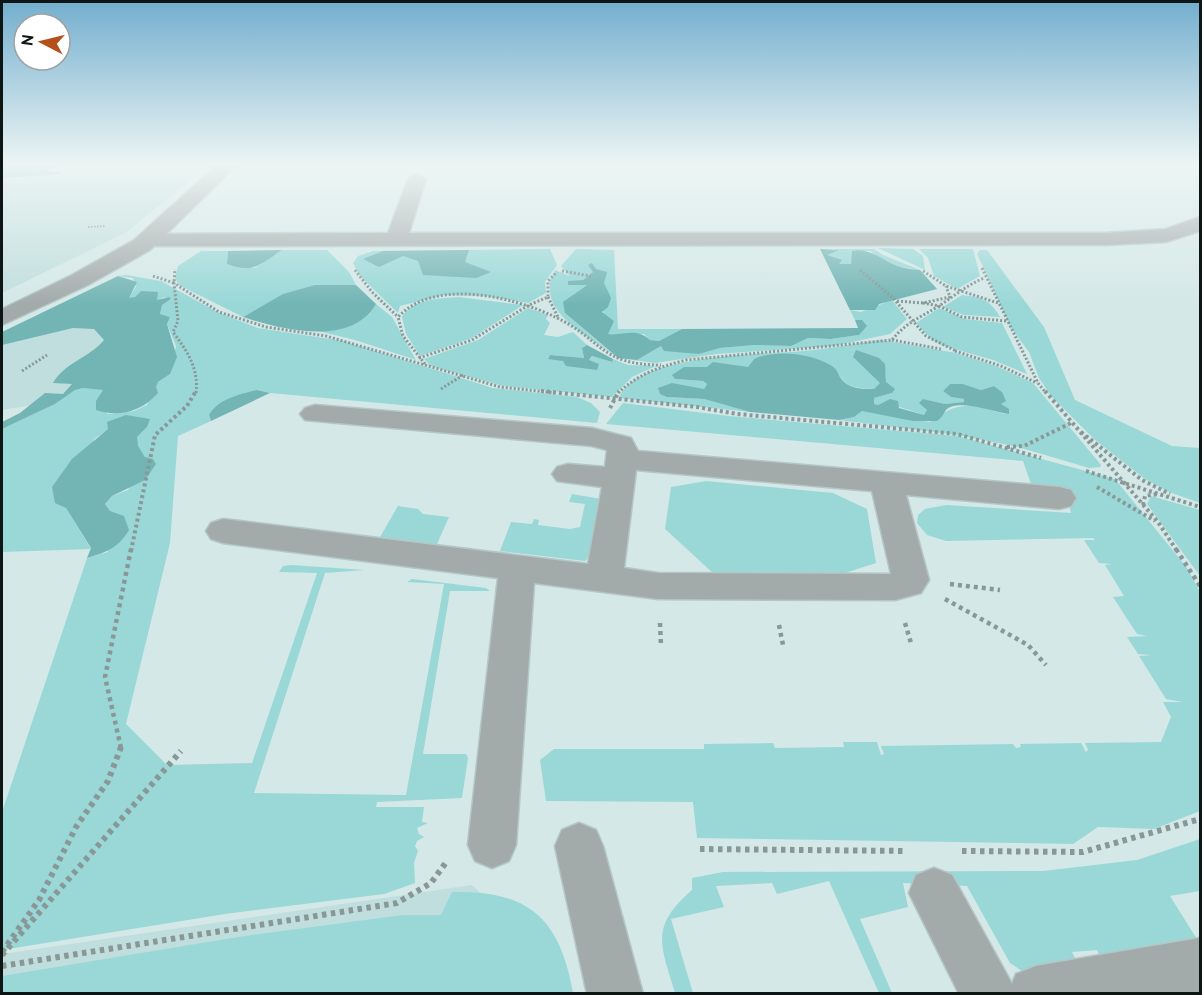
<svg xmlns="http://www.w3.org/2000/svg" width="1202" height="995" viewBox="0 0 1202 995" font-family="Overpass,sans-serif">
<rect width="100%" height="100%" fill="#d4e8e7"/>
<g fill="#c0dedd">
<path d="M25 175 69 178 196 176 125 233 2 293V178Z"/>
<path d="M129 305 115 392 2 410V332Z"/>
<path d="M472 885 560 967 2 993V954Z"/>
</g>
<g fill="#99d8d7">
<path d="M878 248 913 249 923 256 925 270Z"/>
<path d="M550 249 557 265 545 282 546 293 528 303 485 296 444 295 400 306 398 313 360 276 353 263 358 256 373 251Z"/>
<path d="M576 249 614 250 618 329H682L659 341 650 340 644 334H607L608 329 593 272 583 280 568 285H587L574 294 565 313 612 354C585 334 533 309 555 270L570 276 561 266Z"/>
<path d="M837 249H874L883 255 920 270 901 267 882 260 870 251H853L851 264H838L841 261 827 255Z"/>
<path d="M919 249H973L980 276 957 289 934 276 928 258Z"/>
<path d="M282 250H327L349 272 356 285C302 285 290 290 243 317L179 285 175 278 178 266 201 251H228L227 264 255 268Z"/>
<path d="M980 250H987L1044 327 1075 400 1172 446 1199 448 1200 503 1169 492 1145 479 1094 439 1051 396 1039 378 1029 352 1011 328 977 254Z"/>
<path d="M126 275 161 281 217 312 258 328 343 341 493 388 577 397 591 403 600 412 597 423 270 393 257 390 209 415 211 421 178 436 170 543 126 724 167 765 252 763 317 573 279 572 283 566 291 565 365 570 325 573 254 793 406 795 444 584 407 582 412 579 486 588 490 591H450L423 754H466L468 758 462 798 377 802 376 807H424L422 822 428 823 417 828 419 834 424 837 417 841 415 846 418 851 414 863 415 883 384 894 225 914 2 950V812L87 558 108 552 110 511 105 504 112 496 128 490 145 457 137 446V437L147 427 109 429 94 439 66 508 91 549 2 552V429L55 404 75 390 83 388 103 390 107 414 134 411 147 405 158 382 170 374 176 346 167 324 170 317 160 314 162 305 171 299 164 297 157 301 128 298 136 287 133 278 118 276Z"/>
<path d="M962 295C983 298 989 299 1000 317L964 315 943 307Z"/>
<path d="M459 297 523 305 472 338 420 356 406 334 402 317C412 299 440 298 459 297Z"/>
<path d="M892 300 907 319 890 334 833 346 716 354 655 363 618 358 637 360 661 346 699 354 720 348 755 345 790 346 808 338 831 339 859 335 862 320H855L850 310 861 312Z"/>
<path d="M376 304 392 317 416 360 355 340 318 331C341 329 364 326 376 304Z"/>
<path d="M528 308 548 315 546 319 550 323 544 335 558 337 573 332 587 345 582 348 584 358 550 355 548 359 589 360 593 356 611 362 613 359 628 365 656 366 632 377 612 397 503 386 427 365 429 364 424 359 478 340Z"/>
<path d="M939 308 965 319 1002 323 1027 374 993 360 944 346 932 340 916 323Z"/>
<path d="M882 340 956 353 996 366 1033 383 1101 465 1100 467 1089 468 1018 447 958 435 839 420 854 417 862 411 930 422C946 410 959 403 980 407 991 409 998 414 1009 414L1001 404 1002 392 994 386 981 390 963 384H950L943 391 951 397 964 399 965 402 945 404 923 399 928 411 924 415 884 402 878 405 873 404 874 398 892 393 886 382V374L853 357 881 383 874 389C850 388 846 387 834 367L775 354 754 359 748 367C723 368 695 363 673 375L675 379 703 381 707 384 704 389 667 397 704 399 750 412 619 398C637 353 763 355 804 351 830 349 856 343 882 340Z"/>
<path d="M623 403 729 416 957 436 1115 479 1187 568 1200 592V811L1154 829 1098 827 1073 844 697 838 693 802 546 801 540 760 554 749H704V744L773 743 775 748 844 747 843 742H877L881 755 884 754 881 746 1013 744 1016 748 1021 747 1020 744 1081 743 1086 752 1088 750 1085 743 1161 742 1171 717 1163 702H1182L1166 699 1139 656 1152 655 1138 654 1127 637 1147 636 1137 634 1113 597 1124 596 1105 565 1112 564 1099 563 1084 540H1095L1093 538 946 541 927 535 917 523 918 515 925 509 946 505 1071 513 1064 487 1031 484 1023 461 606 424Z"/>
<path d="M706 481 833 493 867 509 876 563 842 574 713 573 665 529 671 487Z"/>
<path d="M572 494 601 499 592 554 585 561 500 551 511 522 532 524 534 519 539 520 538 525 570 529 580 527 585 504 569 502Z"/>
<path d="M1151 496 1200 510V576L1147 504Z"/>
<path d="M398 506 418 509 423 514 449 517 437 544 380 537Z"/>
<path d="M1200 839V891L1170 896 1200 944 1103 964 1097 950 1072 952 1080 967 1025 973 1010 963 967 886 903 883 908 907 860 919 892 993H879L829 881 777 894 772 883 716 886 724 907 671 919 693 993H675C661 946 649 927 692 890V878L723 872 1043 871 1137 860Z"/>
<path d="M452 892C528 890 560 918 573 993H2V976L238 937 403 915H441Z"/>
</g>
<g fill="#73b5b5">
<path d="M2 165H14L7 168 54 165 47 171 63 172C56 177 14 176 2 178Z"/>
<path d="M820 249 839 250 827 255 842 260 839 264H851L852 251C871 247 883 262 901 267 907 269 913 269 920 270L937 289 879 304 875 310H850Z"/>
<path d="M282 250C261 264 253 274 227 264L228 251Z"/>
<path d="M469 250 465 262 491 272 476 278 423 275 418 261 403 256 379 267 363 259 383 251Z"/>
<path d="M592 263 596 269 607 272 604 283 611 298 608 307 602 312 614 321 608 334C624 336 636 327 650 340L659 341 682 329 858 328 855 320H862L867 326 859 335 831 339 808 338 791 346 755 345 720 348 699 354 664 351 661 346 637 360 618 358 565 313 563 302 587 285H568V281L583 280 593 272 588 265Z"/>
<path d="M118 276 137 282 129 298 135 297 141 291 158 292 157 300 169 297 171 299 162 305 160 314 170 317 167 324 177 357 170 374 158 382 156 387 158 393C142 411 120 418 96 410V401L103 390 83 388 75 390 55 404 2 429V422L20 413 45 393 63 394 72 384 53 383C64 363 89 358 104 340L94 329 73 328 2 345V332Z"/>
<path d="M315 285H356L376 304C352 347 281 330 243 317L283 294Z"/>
<path d="M587 345 613 359 612 362 592 356 589 360 599 364 597 370 566 366 563 361 548 359 550 355 584 358 582 348Z"/>
<path d="M856 350 879 358 885 364 886 382 895 389 892 393 874 398V404L878 405 890 399 898 401 899 408 924 415 927 410 919 403 923 399 945 404 964 402V399L951 397 943 391 950 384H963L981 390 994 386 1002 392 1006 401 1001 404 1009 409V414C995 413 958 398 946 410 943 414 942 418 937 421H913L862 411 854 417 839 420 750 412 704 399 667 397 660 394 658 388 672 383 704 389 707 384 703 381 675 379 672 375 684 367H707L713 362 748 367 754 359C776 349 811 353 832 366 836 368 838 373 840 377 848 389 860 389 874 389L880 383 853 357Z"/>
<path d="M257 390 270 393 211 421 209 415C218 399 240 394 257 390Z"/>
<path d="M126 415 150 419 147 427 137 437 138 446 145 457 153 459 156 464 145 480 112 496 105 504 110 511 124 516 129 530C118 548 107 552 87 558L91 548 66 508 55 503 52 487 72 459 108 429 107 422Z"/>
</g>
<g fill="none" stroke-linecap="round" stroke-linejoin="round">
<defs>
<g id="minor">
<path d="M417 173 426 179 409 233H1105L1166 229 1200 217V231L1166 242 1105 245 149 246 141 245 138 240 141 235 149 234 388 233 408 179Z"/>
<path d="M315 405 592 428 631 438 638 451 1059 487 1071 490 1076 498 1071 506 1059 509 906 495 929 580 921 593 895 600 658 599 534 583 516 845 509 861 492 868 475 861 468 845 498 578 223 543 211 539 206 531 211 523 223 519 588 564 602 487 557 481 552 474 557 467 568 464 605 467 607 450 592 446 305 420 300 414 305 408ZM636 470 872 491 891 574 658 573 624 568Z"/>
<path d="M579 823 596 830 603 846 643 994H587L555 846 562 830Z"/>
<path d="M934 868 952 875 1012 984 1016 974 1036 966 1200 938V992L959 994 909 893 916 875Z"/>
</g>
<path id="tertiary" d="M217 165H237L150 250 88 285 2 325V309L72 275 134 240Z"/>
</defs>
<use href="#minor" stroke="#b4c6c5" stroke-width="3"/>
<use href="#tertiary" stroke="#b4c6c5" stroke-width="3"/>
<path stroke="#899897" stroke-width="2" stroke-dasharray="1.5 1.5" stroke-linecap="butt" d="M88 227 106 226"/>
<g stroke="#899897" stroke-width="3" stroke-dasharray="2 2" stroke-linecap="butt">
<path d="M982 268 1038 383 1046 393"/>
<path d="M355 270 372 292 398 317"/>
<path d="M860 270 892 297 926 336 956 351"/>
<path d="M562 271 591 276"/>
<path d="M923 271 946 286 998 303"/>
<path d="M153 276 174 283 175 269"/>
<path d="M548 297 558 317"/>
<path d="M897 301 923 303 950 297 946 286"/>
<path d="M923 303 939 306 962 317 1006 321"/>
<path d="M892 340 941 349"/>
<path d="M955 351 1001 366 1037 383"/>
<path d="M419 358 472 340 529 305 548 297V281L557 272"/>
<path d="M425 364 403 336 398 317C434 278 512 296 555 317 601 338 599 365 661 365"/>
<path d="M22 371 47 355"/>
<path d="M441 389 463 375"/>
<path d="M196 393C199 368 187 351 173 332L178 321 174 283 219 312 266 327 326 336 500 387 556 393"/>
<path d="M618 393C638 374 659 367 686 360L892 340C905 323 921 317 939 306 954 296 967 285 984 278"/>
</g>
<g stroke="#899897" stroke-width="4" stroke-dasharray="3 3" stroke-linecap="butt">
<path d="M541 391 697 407 737 414 957 434 1041 458"/>
<path d="M1045 391 1158 522 1177 551"/>
<path d="M610 408 619 391"/>
<path d="M1081 432 1142 480 1170 494"/>
<path d="M1007 447 1024 446 1071 423"/>
<path d="M1086 471 1200 507"/>
<path d="M1097 487 1155 521"/>
<path d="M1143 505 1145 496 1158 494"/>
<path d="M131 551 155 435 187 406 196 391"/>
</g>
<g stroke="#899897" stroke-width="4.5" stroke-dasharray="4 4" stroke-linecap="butt">
<path d="M1176 549 1200 586"/>
<path d="M950 584 1000 590"/>
<path d="M945 599 1028 645 1046 665"/>
<path d="M660 623 661 646"/>
<path d="M905 623 911 643"/>
<path d="M779 625 783 645"/>
<path d="M121 748 105 677 131 549"/>
</g>
<g stroke="#899897" stroke-width="6" stroke-dasharray="4.5 4.5" stroke-linecap="butt">
<path d="M700 849 907 851"/>
<path d="M962 851 1083 852 1200 819"/>
<path d="M2 952 39 900 76 827 108 781 121 747"/>
<path d="M2 955 181 751"/>
<path d="M2 966 397 903 431 883 447 861"/>
</g>
<use href="#minor" fill="#a2aaaa" fill-rule="evenodd"/>
<use href="#tertiary" fill="#a2aaaa" fill-rule="evenodd"/>
</g>
<linearGradient id="sky" x2="0" y2="1"><stop stop-color="#73aece"/><stop offset="0.54" stop-color="#ecf5f4"/><stop offset="1" stop-color="#ecf5f4" stop-opacity="0"/></linearGradient>
<rect width="1202" height="304" fill="url(#sky)"/>
<rect width="1202" height="995" fill="none" stroke="#0e1515" stroke-width="6"/>
<g transform="translate(42 42) rotate(277)"><circle r="28" fill="#ffffff" stroke="#9fa1a1" stroke-width="1.5"/>
<path d="M0-4.5L10 22L0 15L-10 22Z" fill="#b4511a"/>
<text y="-9" font-size="16" font-weight="bold" text-anchor="middle" fill="#0e1515">N</text>
</g>
</svg>
